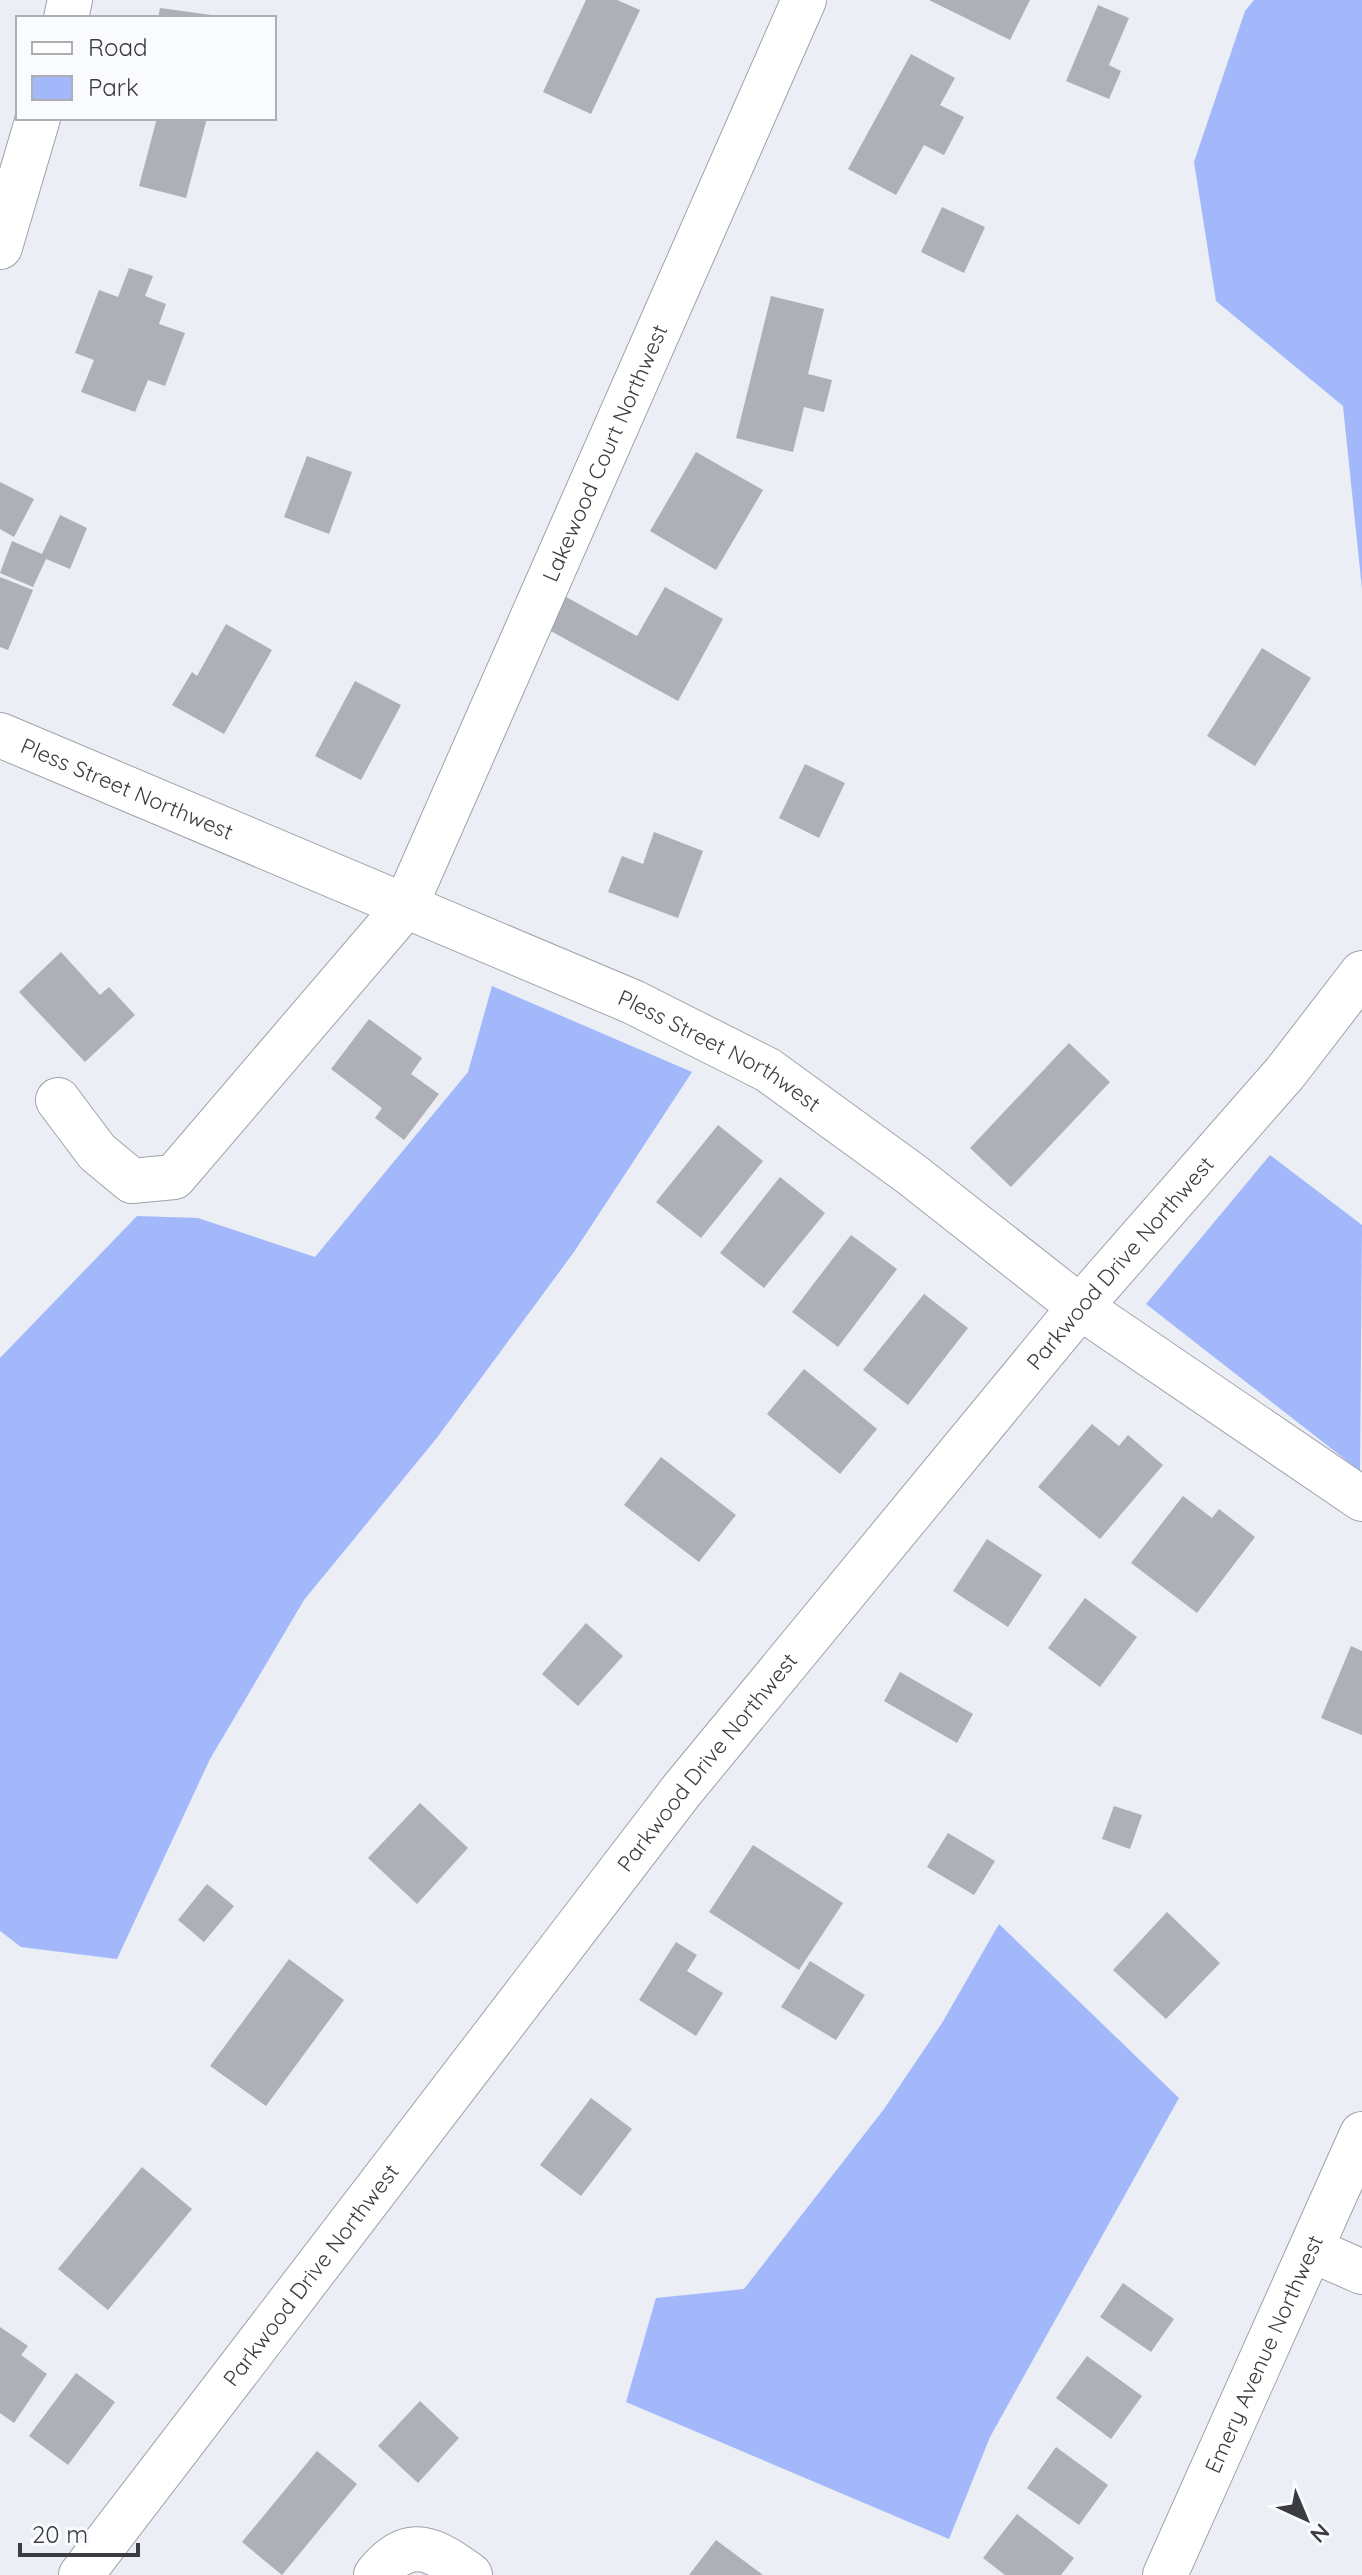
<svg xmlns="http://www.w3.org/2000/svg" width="1362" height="2575" viewBox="0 0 1362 2575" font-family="Quicksand,sans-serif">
<rect width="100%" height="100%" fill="#ebeef5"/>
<g fill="#a2b8fb">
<path d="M1254 0H1362V589L1343 406 1216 301 1194 162 1245 11Z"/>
<path d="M492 986 692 1072 574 1252 436 1439 304 1600 210 1759 117 1959 21 1947 0 1931V1358L137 1216 198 1218 315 1257 468 1072Z"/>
<path d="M1270 1155 1362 1225 1360 1471 1146 1304Z"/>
<path d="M999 1924 1179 2098 990 2437 949 2539 626 2402 656 2298 744 2289 884 2109 942 2023Z"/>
</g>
<g fill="#adb0b7">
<path d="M586 0H617L640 10 591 114 543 92Z"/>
<path d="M929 0H1030L1010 40Z"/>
<path d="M1098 5 1129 18 1109 65 1121 71 1109 99 1066 81Z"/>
<path d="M160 8 219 16V18H158Z"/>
<path d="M911 54 955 78 940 105 964 117 944 155 924 145 896 195 848 169Z"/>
<path d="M157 118H207L186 198 139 186Z"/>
<path d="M942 207 985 227 964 273 921 252Z"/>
<path d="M129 268 153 276 145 296 166 304 159 324 185 333 165 386 148 380 135 412 81 392 94 360 75 353 99 290 118 297Z"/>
<path d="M771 296 824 309 808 374 832 380 824 412 804 407 793 452 736 438Z"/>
<path d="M696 452 763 490 716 570 650 531Z"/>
<path d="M307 456 352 472 329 534 284 517Z"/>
<path d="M0 482 34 499 14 537 0 529Z"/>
<path d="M60 515 87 528 70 569 46 559 33 587 0 573 12 541 42 554Z"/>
<path d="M0 577 33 590 8 650 0 647Z"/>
<path d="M665 587 723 619 678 701 538 624 557 592 637 636Z"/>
<path d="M226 624 272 650 224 734 172 705 192 672 197 676Z"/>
<path d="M1262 648 1311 678 1255 766 1207 736Z"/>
<path d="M355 681 401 705 361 780 315 756Z"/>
<path d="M805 764 845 783 819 838 779 818Z"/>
<path d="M654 832 703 851 678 918 608 892 622 856 643 864Z"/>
<path d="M61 952 100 995 109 987 135 1015 85 1062 19 992Z"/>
<path d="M369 1019 422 1058 411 1074 439 1094 404 1140 375 1118 382 1108 331 1069Z"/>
<path d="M1069 1043 1110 1082 1011 1187 970 1148Z"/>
<path d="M718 1125 763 1161 701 1238 656 1202Z"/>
<path d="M780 1177 825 1213 764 1288 720 1253Z"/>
<path d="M851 1235 897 1269 838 1347 792 1312Z"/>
<path d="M924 1294 968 1328 908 1405 863 1370Z"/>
<path d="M804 1369 877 1429 840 1474 767 1414Z"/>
<path d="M1092 1424 1119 1446 1128 1435 1163 1465 1100 1539 1038 1487Z"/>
<path d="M661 1457 736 1515 699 1562 624 1505Z"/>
<path d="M1183 1496 1212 1518 1219 1509 1255 1537 1197 1613 1131 1563Z"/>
<path d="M987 1539 1042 1575 1008 1627 953 1591Z"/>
<path d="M1085 1598 1137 1637 1100 1687 1048 1648Z"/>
<path d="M586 1623 623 1656 578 1706 542 1674Z"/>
<path d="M1351 1646 1362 1651V1735L1321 1718Z"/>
<path d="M900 1672 973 1714 957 1743 884 1701Z"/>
<path d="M420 1803 468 1848 417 1904 368 1858Z"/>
<path d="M1114 1806 1142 1815 1130 1849 1102 1839Z"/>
<path d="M948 1833 995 1861 974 1895 927 1867Z"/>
<path d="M753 1845 843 1903 799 1970 709 1912Z"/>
<path d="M207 1884 234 1906 204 1942 178 1920Z"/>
<path d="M1167 1912 1220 1963 1166 2019 1113 1970Z"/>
<path d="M676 1942 697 1955 687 1971 723 1993 696 2036 639 2000Z"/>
<path d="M289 1959 344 2000 266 2106 210 2066Z"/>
<path d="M810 1961 865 1995 836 2040 781 2007Z"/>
<path d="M591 2098 632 2129 581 2196 540 2165Z"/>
<path d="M142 2167 192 2209 108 2310 58 2269Z"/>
<path d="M1123 2283 1174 2319 1151 2352 1100 2317Z"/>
<path d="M0 2327 28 2346 21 2355 47 2374 14 2423 0 2413Z"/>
<path d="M1087 2356 1142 2396 1111 2439 1056 2398Z"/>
<path d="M76 2373 115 2402 68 2465 29 2436Z"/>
<path d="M420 2401 459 2438 418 2483 378 2446Z"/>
<path d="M1056 2447 1108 2485 1079 2525 1027 2488Z"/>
<path d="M317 2451 357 2484 282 2575 242 2542Z"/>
<path d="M1017 2514 1074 2558 1061 2575H1005L983 2558Z"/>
<path d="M716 2540 763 2575H689Z"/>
</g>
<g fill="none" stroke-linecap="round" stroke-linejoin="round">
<defs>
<g id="minor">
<path d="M66 18 70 0"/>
<path d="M0 247 38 118"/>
<path id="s1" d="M0 735 633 1002 768 1070 911 1174 1080 1307 1362 1499"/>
<path id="s2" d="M58 1100 97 1152 132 1181 174 1177 405 907 804 0"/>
<path d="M1312 2250 1362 2272"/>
<path id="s3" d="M81 2575 682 1790 1080 1307 1285 1073 1362 973"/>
<path d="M376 2575C409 2533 434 2549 470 2575"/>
<path id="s4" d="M1165 2575 1362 2134"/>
</g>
</defs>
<use href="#minor" stroke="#a0a2a9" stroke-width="46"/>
<use href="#minor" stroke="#fff" stroke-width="44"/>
</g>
<g text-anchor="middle" stroke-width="6" stroke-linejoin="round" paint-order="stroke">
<g font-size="22" fill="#3b3c3f" stroke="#fafbfe">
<text dy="8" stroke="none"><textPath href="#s2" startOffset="1004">Lakewood Court Northwest</textPath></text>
<text dy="8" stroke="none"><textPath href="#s1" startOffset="138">Pless Street Northwest</textPath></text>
<text dy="8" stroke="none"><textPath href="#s1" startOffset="786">Pless Street Northwest</textPath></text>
<text dy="8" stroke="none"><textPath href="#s3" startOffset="1674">Parkwood Drive Northwest</textPath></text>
<text dy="8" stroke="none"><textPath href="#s3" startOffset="1026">Parkwood Drive Northwest</textPath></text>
<text dy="8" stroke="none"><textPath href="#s3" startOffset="378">Parkwood Drive Northwest</textPath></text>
<text dy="8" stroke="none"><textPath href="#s4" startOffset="242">Emery Avenue Northwest</textPath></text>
</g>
</g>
<rect x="16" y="16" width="260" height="104" fill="#fafbfe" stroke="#aeafb2" stroke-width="2"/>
<rect x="32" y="42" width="40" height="12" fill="#ffffff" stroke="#aeafb2" stroke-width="2"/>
<text x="88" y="56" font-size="24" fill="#3b3c3f">Road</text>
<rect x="32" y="76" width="40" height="24" fill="#a2b8fb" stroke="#aeafb2" stroke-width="2"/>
<text x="88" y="96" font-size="24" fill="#3b3c3f">Park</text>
<g transform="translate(1306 2519) rotate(136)" stroke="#fafbfe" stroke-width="6" paint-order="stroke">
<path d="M0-6L14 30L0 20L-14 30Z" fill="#3b3c3f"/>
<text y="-12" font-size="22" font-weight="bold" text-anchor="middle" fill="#3b3c3f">N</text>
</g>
<path d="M20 2543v12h118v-12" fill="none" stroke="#3b3c3f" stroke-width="4"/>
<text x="32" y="2543" font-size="24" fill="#3b3c3f" stroke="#fafbfe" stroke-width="6" paint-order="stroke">20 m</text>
</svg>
